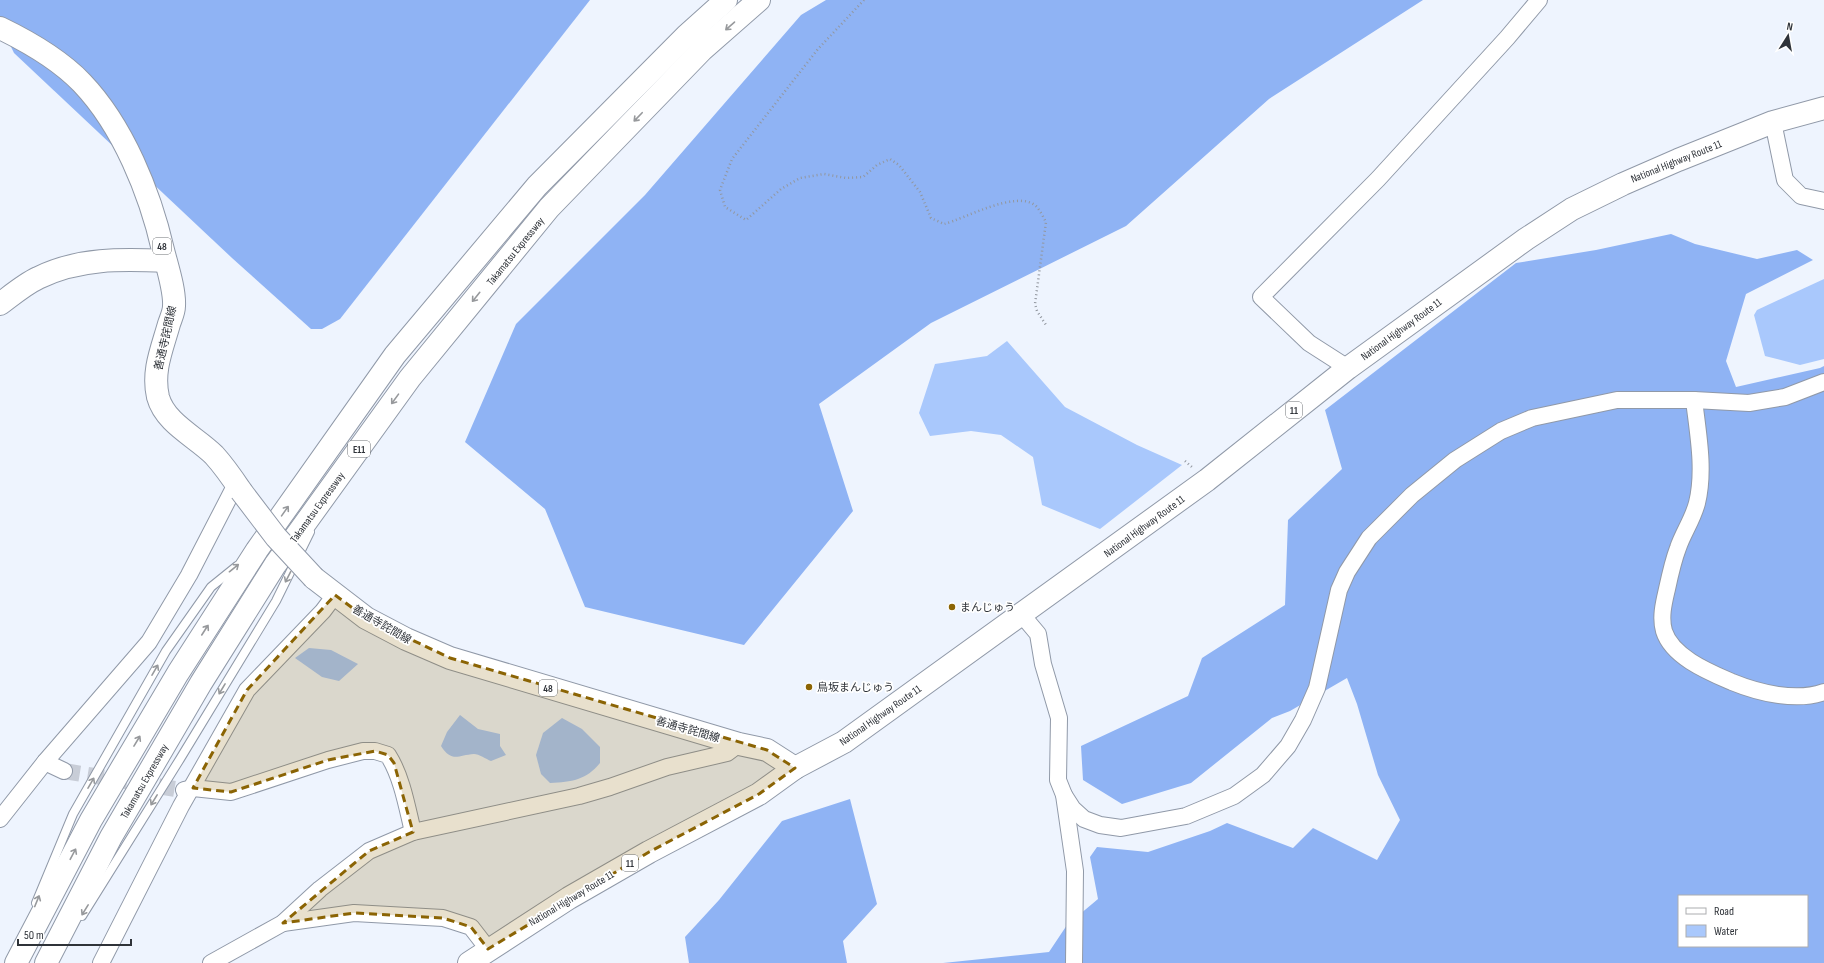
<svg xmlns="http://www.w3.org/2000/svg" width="1824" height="963" viewBox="0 0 1824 963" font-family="'Sofia Sans Condensed','Noto Sans JP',sans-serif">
<rect width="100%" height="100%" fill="#eef4fe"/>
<g fill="#8fb3f4" fill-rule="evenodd">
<path d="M0 0H590L340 319 322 329H311L232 258 14 53 0 24Z"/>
<path d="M826 0H1423L1269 99 1126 226 931 323 819 404 853 511 744 645 585 607 545 509 465 442 516 324 645 195 801 15Z"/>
<path d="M1671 234 1695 244 1757 259 1797 250 1813 260 1746 294 1726 361 1736 387 1820 368 1824 366V963H943L1049 952 1067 925 1098 899 1090 857 1097 847 1148 852 1210 831 1227 823 1293 848 1313 828 1377 860 1400 820 1378 775 1357 704 1347 678 1290 711 1272 718 1191 783 1122 804 1083 780 1081 746 1188 696 1202 658 1285 605 1288 520 1342 469 1325 410 1516 263 1596 250ZM1679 896H1807V946H1679Z"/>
<path d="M850 799 877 904 843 941 847 963H689L685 937 719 900 782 821Z"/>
</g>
<g fill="#a9c8fc">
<path d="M1824 279V359L1800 365 1765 356 1754 315 1757 310Z"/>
<path d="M1007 341 1065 407 1137 445 1182 465 1100 529 1042 505 1033 457 1001 435 971 431 930 436 919 413 935 364 987 356Z"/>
<path d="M309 648 331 650 358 664 339 681 322 677 295 658Z"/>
<path d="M460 715 478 729 500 734V746L506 755 491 761C486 759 479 754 474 754 458 755 452 763 441 746L447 732Z"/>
<path d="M562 718 582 729 600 747V763C586 780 572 782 550 783L541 774 536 755 543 733Z"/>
</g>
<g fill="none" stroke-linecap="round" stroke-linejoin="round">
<path stroke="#c8cdd7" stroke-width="16" stroke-dasharray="16 8" stroke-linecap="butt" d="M64 771 181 790"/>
<defs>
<g id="lane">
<path d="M36 903 73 814 166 651 211 587 237 566"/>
<path d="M82 916 180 759 276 601 310 532"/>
</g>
<g id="street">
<path d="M1773 122 1785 180 1801 196 1824 201"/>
<path d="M1348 368 1309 343 1261 297 1378 179 1507 38 1539 0"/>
<path d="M1694 400C1698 434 1705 470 1697 503 1693 519 1683 533 1678 548 1673 561 1670 575 1667 589 1664 602 1660 617 1664 631 1672 657 1709 672 1732 682 1759 693 1796 702 1824 692"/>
<path d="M1022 615 1038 634 1043 664 1059 718 1058 780 1064 795 1075 871 1074 963"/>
<path d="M45 762 64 771"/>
<path d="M184 790 193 788 231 792 328 760 363 751H375L388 755C402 777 407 807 413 832"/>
<path d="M1064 795 1073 809 1084 819 1100 825 1121 828 1186 816 1234 796 1263 775 1288 746 1303 720 1317 688 1339 590 1347 572 1369 538 1412 495 1455 460 1501 431 1532 418 1617 400H1694L1749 403 1785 397 1824 382"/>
<path d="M0 819 45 762 149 642 189 575 236 484"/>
<path d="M283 923 354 913 443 918 471 927 488 949"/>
<path d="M101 963 181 806 247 690 323 611 335 595"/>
<path d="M211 963 283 923 320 889 369 851 413 832 579 796 610 787 667 767 727 753 739 744"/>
</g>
<g id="primary">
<path d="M0 28C29 42 59 59 82 83 123 126 150 193 163 250 167 266 175 290 174 306 174 312 171 318 169 324 162 349 152 371 158 397 165 423 196 437 214 455 224 466 233 479 241 491"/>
<path d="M0 304C12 295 25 284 38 278 78 258 122 259 165 261"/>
<path d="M314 578 366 618 406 639 450 658 739 744 767 750 795 768"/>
</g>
<g id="highway">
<path d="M16 963 91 820 178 673 257 550 395 355 537 186 686 36 726 0"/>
<path d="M46 963 111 837 201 683 275 565 410 378 549 208 702 50 759 0"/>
<path d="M469 963 569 898 649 852 759 794 795 768 844 742 1207 480 1348 368 1526 239 1572 209 1623 184 1678 160 1773 122 1824 108"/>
</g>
</defs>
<use href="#lane" stroke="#9099a8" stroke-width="10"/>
<use href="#street" stroke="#9099a8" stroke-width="18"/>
<use href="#primary" stroke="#9099a8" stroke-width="24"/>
<use href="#highway" stroke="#9099a8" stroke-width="24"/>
<g stroke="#92979f" stroke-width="2.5" stroke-dasharray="1 3" stroke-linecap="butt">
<path d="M864 0 818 49 732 159 720 190 725 207 746 220 781 189 800 178 824 174 846 178 863 177 877 165 890 159 899 165 920 192 931 218 944 224C964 219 1017 189 1036 206 1040 210 1043 217 1046 222L1035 304 1037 311 1046 325"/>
<path d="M1185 461 1193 468"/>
</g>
<use href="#lane" stroke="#fff" stroke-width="8"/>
<use href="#street" stroke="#fff" stroke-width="16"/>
<use href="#primary" stroke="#fff" stroke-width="22"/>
<use href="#highway" stroke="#fff" stroke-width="22"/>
<defs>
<path id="primary-bridge" d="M241 491 276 537 314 578"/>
</defs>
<use href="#primary-bridge" stroke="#9099a8" stroke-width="24" stroke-linecap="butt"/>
<use href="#primary-bridge" stroke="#fff" stroke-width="22"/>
</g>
<defs><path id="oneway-shaft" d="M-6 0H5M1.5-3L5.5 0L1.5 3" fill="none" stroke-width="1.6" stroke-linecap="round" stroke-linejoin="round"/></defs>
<g stroke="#97999c">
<use href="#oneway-shaft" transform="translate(730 26) rotate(139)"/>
<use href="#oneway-shaft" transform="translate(638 117) rotate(134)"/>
<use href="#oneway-shaft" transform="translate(476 297) rotate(129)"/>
<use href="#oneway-shaft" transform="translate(395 399) rotate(126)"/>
<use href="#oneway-shaft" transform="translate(285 511) rotate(-55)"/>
<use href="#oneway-shaft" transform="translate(234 568) rotate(-39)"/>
<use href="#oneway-shaft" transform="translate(288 577) rotate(117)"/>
<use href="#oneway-shaft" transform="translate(205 630) rotate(-57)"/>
<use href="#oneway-shaft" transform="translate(155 670) rotate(-60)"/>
<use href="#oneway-shaft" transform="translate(222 689) rotate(121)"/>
<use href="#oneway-shaft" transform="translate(137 741) rotate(-59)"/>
<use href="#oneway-shaft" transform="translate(91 783) rotate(-60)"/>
<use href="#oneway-shaft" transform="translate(154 800) rotate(122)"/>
<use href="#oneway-shaft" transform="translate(73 854) rotate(-62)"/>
<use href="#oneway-shaft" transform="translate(37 901) rotate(-68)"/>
<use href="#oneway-shaft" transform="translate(85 910) rotate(122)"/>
</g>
<path fill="#8b6404" fill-opacity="0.2" stroke="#8b6404" stroke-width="3" stroke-dasharray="8 5" stroke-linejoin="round" d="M335 595 366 618 450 658 767 750 795 768 759 794 649 852 488 949 471 927 443 918 354 913 283 923 369 851 413 832 394 763 388 755 375 751 328 760 231 792 193 788 247 690Z"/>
<g fill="#8b6404" stroke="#fff" stroke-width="1.5">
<circle cx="952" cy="607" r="4"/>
<circle cx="809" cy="687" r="4"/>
</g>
<g text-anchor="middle" stroke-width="3.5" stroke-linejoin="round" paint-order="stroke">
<g fill="#fff" stroke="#6d7074" stroke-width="1">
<rect x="153" y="238" width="18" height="16" rx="3"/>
<rect x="1286" y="402" width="16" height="16" rx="3"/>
<rect x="348" y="441" width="22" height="16" rx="3"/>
<rect x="539" y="680" width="18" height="16" rx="3"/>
<rect x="622" y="855" width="16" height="16" rx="3"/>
</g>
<g font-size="10" font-weight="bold" fill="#2f3339">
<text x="162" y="250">48</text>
<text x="1294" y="414">11</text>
<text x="359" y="453">E11</text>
<text x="548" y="692">48</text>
<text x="630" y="867">11</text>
</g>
<g font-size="11" fill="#2f3339" stroke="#fff">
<text transform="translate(1676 161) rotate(-22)" y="4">National Highway Route 11</text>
<text transform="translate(515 251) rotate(-51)" y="4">Takamatsu Expressway</text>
<text transform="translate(1401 329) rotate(-36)" y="4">National Highway Route 11</text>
<text transform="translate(165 338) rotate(-77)" y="4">善通寺詫間線</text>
<text transform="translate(317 507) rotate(-54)" y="4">Takamatsu Expressway</text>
<text transform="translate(1144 526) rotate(-36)" y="4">National Highway Route 11</text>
<text transform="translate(382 624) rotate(30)" y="4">善通寺詫間線</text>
<text transform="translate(880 715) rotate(-35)" y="4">National Highway Route 11</text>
<text transform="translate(688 729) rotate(16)" y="4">善通寺詫間線</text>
<text transform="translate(144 781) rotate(-60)" y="4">Takamatsu Expressway</text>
<text transform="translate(571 898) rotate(-31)" y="4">National Highway Route 11</text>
</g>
<g font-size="11" fill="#2f3339" stroke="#fff" text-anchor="start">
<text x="960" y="611">まんじゅう</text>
<text x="817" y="691">鳥坂まんじゅう</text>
</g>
</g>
<rect x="1678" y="895" width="130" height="52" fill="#ffffff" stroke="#acadb0"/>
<rect x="1686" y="908" width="20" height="6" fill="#ffffff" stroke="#acadb0"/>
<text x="1714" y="915" font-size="12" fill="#2f3339">Road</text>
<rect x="1686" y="925" width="20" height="12" fill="#a9c8fc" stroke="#acadb0"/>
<text x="1714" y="935" font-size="12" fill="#2f3339">Water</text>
<g transform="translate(1788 36) rotate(11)" stroke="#ffffff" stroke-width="3" paint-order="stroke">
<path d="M0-3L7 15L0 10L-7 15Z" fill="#2f3339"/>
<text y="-6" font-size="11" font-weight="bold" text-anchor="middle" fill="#2f3339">N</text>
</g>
<path d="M18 939v6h113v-6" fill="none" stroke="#2f3339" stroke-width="2"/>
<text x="24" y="939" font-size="12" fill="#2f3339" stroke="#ffffff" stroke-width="3" paint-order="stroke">50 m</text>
</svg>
